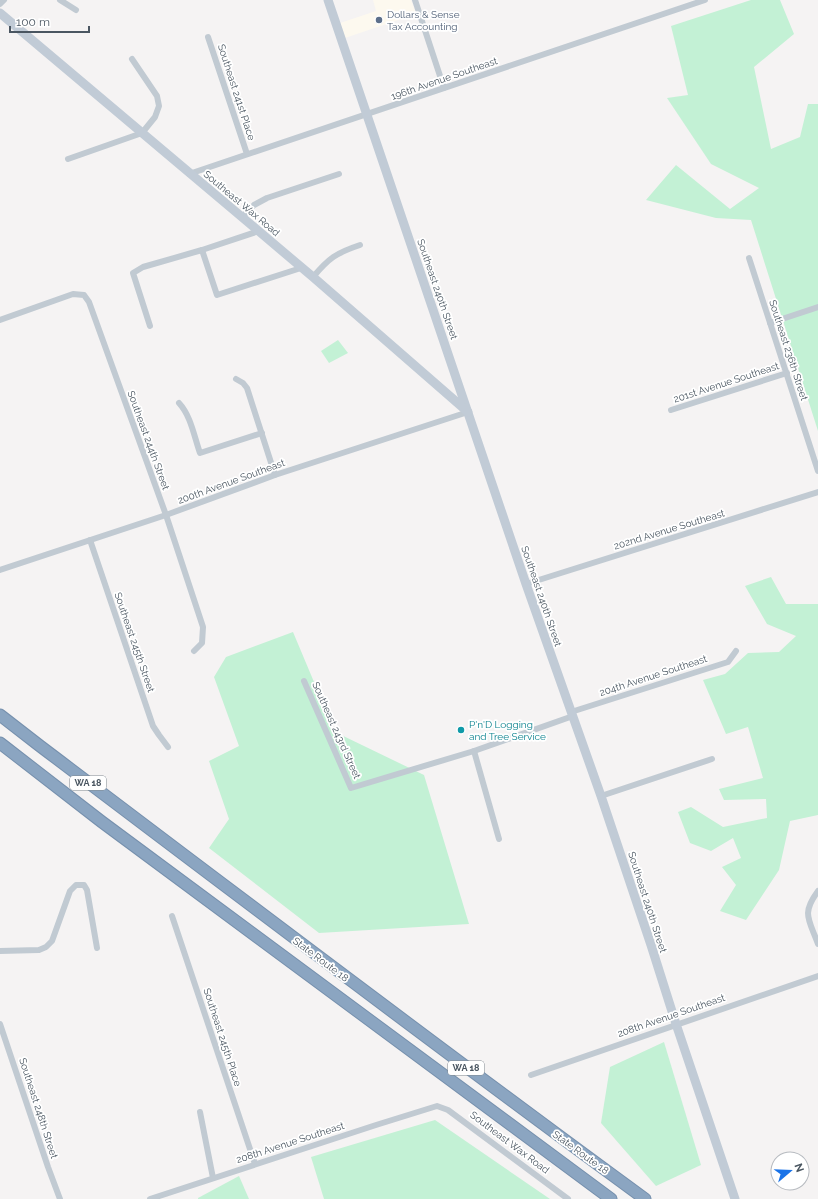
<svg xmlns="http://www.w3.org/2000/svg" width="818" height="1199" viewBox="0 0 818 1199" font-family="Raleway,sans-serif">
<rect width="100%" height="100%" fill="#f5f3f3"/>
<path fill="#fdf9ef" d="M373 0H411L416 14 345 38 340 23 376 11Z"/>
<g fill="#c3f1d5">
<path d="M751 0H780L794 34 754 67 771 149 800 137 808 104H818V431L751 220 716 218 646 200 676 165 730 209 759 188 711 164 667 98 688 95 671 26Z"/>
<path d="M338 340 348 353 329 363 321 351Z"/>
<path d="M771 577 786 604H818V815L790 821 779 870 746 920 720 911 736 885 722 867 741 858 733 838 711 851 690 843 678 812 691 807 723 827 767 818 766 799 724 800 719 789 763 778 748 727 726 734 703 680 725 674 748 653 779 652 796 636 767 624 745 586Z"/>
<path d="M293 632 335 732 424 775 469 924 319 933 209 848 229 819 209 761 239 746 214 677 226 657Z"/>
<path d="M664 1042 701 1165 656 1186 601 1123 610 1067Z"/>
<path d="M435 1120 550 1199H324L311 1157Z"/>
<path d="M239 1176 249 1199H198V1198Z"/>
</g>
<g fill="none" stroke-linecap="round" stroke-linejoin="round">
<defs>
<g id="highway">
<path d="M0 715 40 746C241 898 441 1050 645 1199"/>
<path d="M0 743 102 822 611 1199"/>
</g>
</defs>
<use href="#highway" stroke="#7690ad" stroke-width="13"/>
<g stroke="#c1cad2" stroke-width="6">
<path d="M60 0 76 10"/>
<path d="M415 0 444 88"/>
<path d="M0 4 4 0"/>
<path d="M208 37 247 154"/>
<path d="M68 159 142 133 155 117 159 106 157 96 132 59"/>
<path d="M189 174 705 0"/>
<path d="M242 217 254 205 267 198 339 174"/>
<path d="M202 250 217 295 301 268"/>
<path d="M749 258 818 471"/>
<path d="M313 277C329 258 336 253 360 245"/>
<path d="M0 320 73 294 84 295 89 302 166 515 203 627 202 643 194 651"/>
<path d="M770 323 818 307"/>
<path d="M150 326 133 273 143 267 202 250 259 231"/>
<path d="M236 379 243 383 247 388 275 475"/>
<path d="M179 403C191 416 194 436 200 453L262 433"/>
<path d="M671 410 787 373"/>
<path d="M90 540 153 726 159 735 168 747"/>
<path d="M0 570 166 515 275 475 468 412"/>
<path d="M526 584 818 492"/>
<path d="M304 681 351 788 474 751 573 716"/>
<path d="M571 712 728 662 736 651"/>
<path d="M474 751 499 839"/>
<path d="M601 796 712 759"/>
<path d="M818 891C801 914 809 919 818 944"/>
<path d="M172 916 255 1164"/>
<path d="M0 951 39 950 46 947 52 941 70 891 76 885H84L87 890 97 948"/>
<path d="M0 1024 48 1167 60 1199"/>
<path d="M531 1075 818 976"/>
<path d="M200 1112 213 1178"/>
<path d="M150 1199 376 1125 437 1106 448 1110 568 1199"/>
</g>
<g stroke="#c1cbd6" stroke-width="9">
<path d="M328 0 526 584 601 796 651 945 676 1024 735 1199"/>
<path d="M0 13 313 277 468 412"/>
</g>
<use href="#highway" stroke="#8ba5c1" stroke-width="11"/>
</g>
<circle fill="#5c6f8a" stroke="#fff" stroke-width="1.5" cx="379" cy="20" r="4"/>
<circle fill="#0f9aa8" stroke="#fff" stroke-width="1.5" cx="461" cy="730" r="4"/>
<g text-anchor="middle" stroke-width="3.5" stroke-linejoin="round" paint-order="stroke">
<g fill="#fff" stroke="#808990" stroke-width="1">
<rect x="70" y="776" width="36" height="14" rx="3"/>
<rect x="448" y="1061" width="36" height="14" rx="3"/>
</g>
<g font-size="9" font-weight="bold" fill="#4a5661">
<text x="88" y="786">WA 18</text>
<text x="466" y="1071">WA 18</text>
</g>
<g font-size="10" fill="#4e5e75" stroke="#fff" text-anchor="start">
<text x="387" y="18">Dollars &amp; Sense<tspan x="387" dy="12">Tax Accounting</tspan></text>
</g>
<g font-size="10" fill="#4a5661" stroke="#fff">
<text transform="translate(444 78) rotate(-19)" y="4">196th Avenue Southeast</text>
<text transform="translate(237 92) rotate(72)" y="4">Southeast 241st Place</text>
<text transform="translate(242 203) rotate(40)" y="4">Southeast Wax Road</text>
<text transform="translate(438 289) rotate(71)" y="4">Southeast 240th Street</text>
<text transform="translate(789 350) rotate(72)" y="4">Southeast 236th Street</text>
<text transform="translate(726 382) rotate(-18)" y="4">201st Avenue Southeast</text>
<text transform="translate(149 440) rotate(70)" y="4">Southeast 244th Street</text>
<text transform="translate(231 481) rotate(-20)" y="4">200th Avenue Southeast</text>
<text transform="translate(669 529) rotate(-17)" y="4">202nd Avenue Southeast</text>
<text transform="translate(542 596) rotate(71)" y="4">Southeast 240th Street</text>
<text transform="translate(135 642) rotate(71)" y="4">Southeast 245th Street</text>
<text transform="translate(653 675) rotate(-18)" y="4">204th Avenue Southeast</text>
<text transform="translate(337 730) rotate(66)" y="4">Southeast 243rd Street</text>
<text transform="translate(648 902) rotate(72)" y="4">Southeast 240th Street</text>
<text transform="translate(321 959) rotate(37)" y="4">State Route 18</text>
<text transform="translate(671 1015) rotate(-19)" y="4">208th Avenue Southeast</text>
<text transform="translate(223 1037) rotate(72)" y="4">Southeast 245th Place</text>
<text transform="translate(39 1108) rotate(72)" y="4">Southeast 248th Street</text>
<text transform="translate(290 1142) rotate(-18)" y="4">208th Avenue Southeast</text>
<text transform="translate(510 1142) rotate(37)" y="4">Southeast Wax Road</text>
<text transform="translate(581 1152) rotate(36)" y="4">State Route 18</text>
</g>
<g font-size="10" fill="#0d838f" stroke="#fff" text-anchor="start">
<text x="469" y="728">P'n'D Logging<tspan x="469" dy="12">and Tree Service</tspan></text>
</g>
</g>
<g transform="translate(790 1171) rotate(71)"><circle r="19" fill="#ffffff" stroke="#b7bbc0"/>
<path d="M0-3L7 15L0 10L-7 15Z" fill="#1a73e8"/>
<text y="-6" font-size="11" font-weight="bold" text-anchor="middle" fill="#4a5661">N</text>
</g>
<path d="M10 26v6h79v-6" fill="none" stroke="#4a5661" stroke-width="2"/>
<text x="16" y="26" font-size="12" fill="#4a5661" stroke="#ffffff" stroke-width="3" paint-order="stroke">100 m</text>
</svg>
